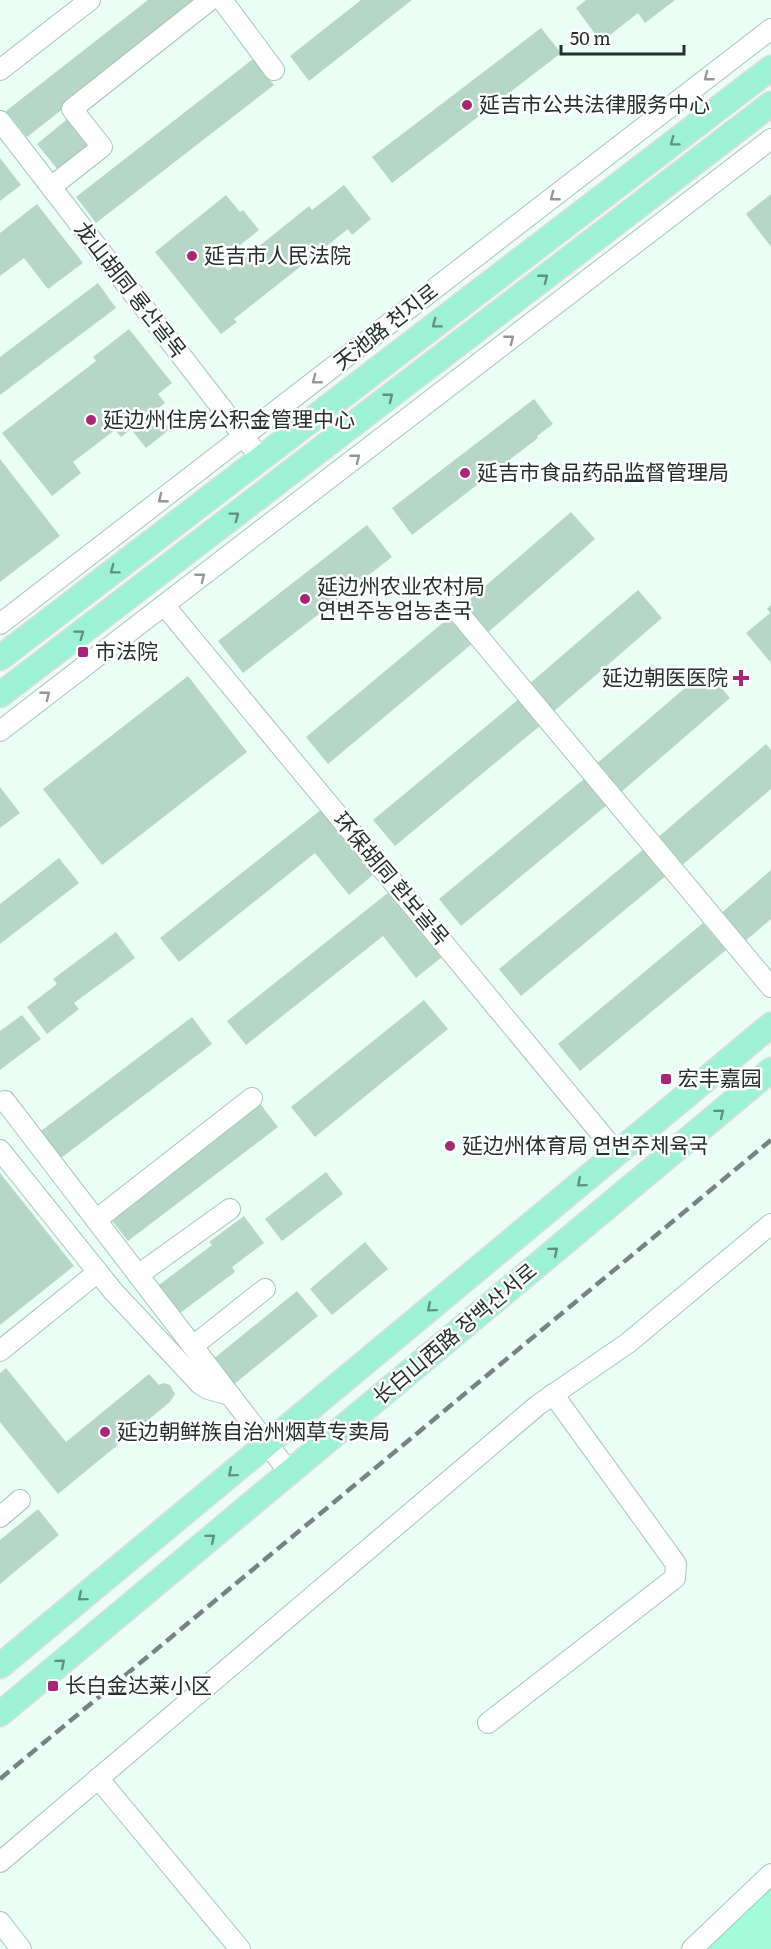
<svg xmlns="http://www.w3.org/2000/svg" width="771" height="1949" viewBox="0 0 771 1949" font-family="Literata,'Noto Sans SC','Noto Sans KR',serif">
<rect width="100%" height="100%" fill="#ebfef6"/>
<path fill="#a2fcd9" d="M771 1880V1949H698Z"/>
<g fill="#b6d6c8">
<path d="M148 0H202L27 137 6 111Z"/>
<path d="M361 0H412L309 81 290 56Z"/>
<path d="M586 0H675L645 23 638 13 601 42 576 8Z"/>
<path d="M541 28 561 53 392 183 372 157Z"/>
<path d="M253 59 274 85 96 223 76 197Z"/>
<path d="M71 116 96 148 62 175 37 144Z"/>
<path d="M0 158 21 185 0 201Z"/>
<path d="M344 185 371 219 352 235 348 229 234 319 237 322 221 334 155 252 226 195 240 212 243 210 259 230 220 261 228 271 309 206 312 210Z"/>
<path d="M771 194V247L746 214Z"/>
<path d="M37 204 83 263 48 289 24 258 0 276V233Z"/>
<path d="M98 283 116 308 0 395V357Z"/>
<path d="M129 329 172 383 158 394 165 403 156 410 170 429 146 448 131 429 121 437 115 430 73 462 81 473 52 496 2 433 96 361 93 357Z"/>
<path d="M534 399 553 424 537 436 538 438 412 535 392 508Z"/>
<path d="M0 459 60 536 0 582Z"/>
<path d="M571 512 595 539 485 635 461 607Z"/>
<path d="M367 525 392 557 243 673 218 641Z"/>
<path d="M638 590 662 618 552 713 528 685Z"/>
<path d="M771 605V663L746 633 770 613 767 609Z"/>
<path d="M451 616 473 643 328 764 306 737Z"/>
<path d="M706 670 730 698 620 793 595 765Z"/>
<path d="M188 676 247 752 102 865 43 789Z"/>
<path d="M519 699 541 725 395 846 373 820Z"/>
<path d="M766 744 771 750V789L680 867 656 839Z"/>
<path d="M585 778 607 805 461 926 439 899Z"/>
<path d="M0 787 20 813 0 828Z"/>
<path d="M322 809 374 874 349 895 315 853 179 962 160 938Z"/>
<path d="M645 848 667 875 521 996 499 969Z"/>
<path d="M59 858 79 883 0 944V904Z"/>
<path d="M771 870V919L742 944 718 916Z"/>
<path d="M389 892 442 957 416 978 383 936 246 1045 227 1021Z"/>
<path d="M703 923 726 950 580 1071 558 1044Z"/>
<path d="M116 932 135 958 74 1003 79 1009 47 1034 27 1007 57 984 53 979Z"/>
<path d="M424 1000 448 1029 315 1137 291 1107Z"/>
<path d="M22 1015 41 1039 0 1070V1031Z"/>
<path d="M192 1017 212 1044 61 1158 41 1131Z"/>
<path d="M258 1101 278 1127 128 1241 107 1214Z"/>
<path d="M326 1172 343 1194 282 1241 265 1219Z"/>
<path d="M0 1173 74 1266 0 1325Z"/>
<path d="M244 1216 264 1243 232 1267 235 1272 176 1316 155 1288 212 1245 209 1242Z"/>
<path d="M365 1242 388 1269 332 1315 310 1289Z"/>
<path d="M297 1291 318 1316 233 1385 212 1360Z"/>
<path d="M6 1368 66 1442 149 1374 159 1385 164 1383 170 1385 175 1394 170 1402 58 1494 0 1422V1373Z"/>
<path d="M38 1509 59 1535 0 1584V1540Z"/>
</g>
<g fill="none" stroke-linecap="round" stroke-linejoin="round">
<defs>
<g id="minor">
<path d="M222 0 274 70"/>
<path d="M0 70 90 0"/>
<path d="M0 121 261 459"/>
<path d="M51 187 102 147 72 109 210 0"/>
<path d="M164 605 617 1153"/>
<path d="M453 606 771 987"/>
<path d="M0 624 771 29"/>
<path d="M0 731 771 139"/>
<path d="M5 1101 289 1472"/>
<path d="M0 1150 113 1291 200 1384 208 1389 230 1395"/>
<path d="M96 1220 252 1098"/>
<path d="M138 1275 230 1209"/>
<path d="M193 1346 265 1289"/>
<path d="M0 1351 98 1272"/>
<path d="M0 1517 20 1500"/>
<path d="M488 1723 675 1578 676 1564 553 1394"/>
<path d="M98 1778 240 1949"/>
<path d="M0 1862 538 1405 628 1343 771 1224"/>
<path d="M0 1922 21 1949"/>
<path d="M692 1949 771 1874"/>
</g>
<g id="major">
<path d="M0 658 771 68"/>
<path d="M0 695 771 104"/>
<path d="M0 1666 771 1025"/>
<path d="M0 1714 771 1070"/>
</g>
</defs>
<use href="#minor" stroke="#a7c6b8" stroke-width="22"/>
<use href="#major" stroke="#dcdedd" stroke-width="27"/>
<use href="#minor" stroke="#fff" stroke-width="20"/>
<use href="#major" stroke="#9df2d6" stroke-width="24"/>
<path stroke="#76857f" stroke-width="4.5" stroke-dasharray="12 6" stroke-linecap="butt" d="M0 1779 771 1140"/>
</g>
<defs><path id="oneway-chevron" d="M-2-3.5L2.5 0L-2 3.5" fill="none" stroke-width="1.6" stroke-linecap="round" stroke-linejoin="round" transform="scale(1.5)"/></defs>
<g stroke="#929895">
<use href="#oneway-chevron" transform="translate(708 77) rotate(142)"/>
<use href="#oneway-chevron" transform="translate(554 197) rotate(142)"/>
<use href="#oneway-chevron" transform="translate(510 339) rotate(-38)"/>
<use href="#oneway-chevron" transform="translate(316 380) rotate(142)"/>
<use href="#oneway-chevron" transform="translate(356 458) rotate(-38)"/>
<use href="#oneway-chevron" transform="translate(162 499) rotate(142)"/>
<use href="#oneway-chevron" transform="translate(201 577) rotate(-38)"/>
<use href="#oneway-chevron" transform="translate(46 695) rotate(-38)"/>
</g>
<g stroke="#609180">
<use href="#oneway-chevron" transform="translate(674 142) rotate(143)"/>
<use href="#oneway-chevron" transform="translate(544 278) rotate(-38)"/>
<use href="#oneway-chevron" transform="translate(436 324) rotate(143)"/>
<use href="#oneway-chevron" transform="translate(389 397) rotate(-38)"/>
<use href="#oneway-chevron" transform="translate(235 516) rotate(-37)"/>
<use href="#oneway-chevron" transform="translate(114 570) rotate(143)"/>
<use href="#oneway-chevron" transform="translate(80 634) rotate(-37)"/>
<use href="#oneway-chevron" transform="translate(720 1113) rotate(-40)"/>
<use href="#oneway-chevron" transform="translate(581 1183) rotate(140)"/>
<use href="#oneway-chevron" transform="translate(554 1251) rotate(-40)"/>
<use href="#oneway-chevron" transform="translate(431 1308) rotate(140)"/>
<use href="#oneway-chevron" transform="translate(232 1473) rotate(140)"/>
<use href="#oneway-chevron" transform="translate(211 1538) rotate(-40)"/>
<use href="#oneway-chevron" transform="translate(82 1597) rotate(140)"/>
<use href="#oneway-chevron" transform="translate(61 1663) rotate(-40)"/>
</g>
<g fill="#a72776" stroke="#fff" stroke-width="2">
<circle cx="467" cy="105" r="6"/>
<circle cx="192" cy="256" r="6"/>
<circle cx="91" cy="420" r="6"/>
<circle cx="465" cy="473" r="6"/>
<circle cx="305" cy="599" r="6"/>
<rect x="77" y="646" width="12" height="12" rx="3"/>
<path d="M738 669h6v6h6v6h-6v6h-6v-6h-6v-6h6z"/>
<rect x="660" y="1073" width="12" height="12" rx="3"/>
<circle cx="450" cy="1146" r="6"/>
<circle cx="105" cy="1432" r="6"/>
<rect x="47" y="1680" width="12" height="12" rx="3"/>
</g>
<g text-anchor="middle" stroke-width="5" stroke-linejoin="round" paint-order="stroke">
<g font-size="21" fill="#24302b" stroke="#fff" text-anchor="start">
<text x="479" y="112">延吉市公共法律服务中心</text>
<text x="204" y="263">延吉市人民法院</text>
<text x="103" y="427">延边州住房公积金管理中心</text>
<text x="477" y="480">延吉市食品药品监督管理局</text>
<text x="317" y="594">延边州农业农村局<tspan x="317" dy="24">연변주농업농촌국</tspan></text>
<text x="95" y="659">市法院</text>
<text x="728" y="685" text-anchor="end">延边朝医医院</text>
<text x="678" y="1086">宏丰嘉园</text>
<text x="462" y="1153">延边州体育局 연변주체육국</text>
<text x="117" y="1439">延边朝鲜族自治州烟草专卖局</text>
<text x="65" y="1693">长白金达莱小区</text>
</g>
<g font-size="21" fill="#24302b" stroke="#fff">
<text transform="translate(130 290) rotate(52)" y="7">龙山胡同 룡산골목</text>
<text transform="translate(386 327) rotate(-38)" y="7">天池路 천지로</text>
<text transform="translate(391 879) rotate(50)" y="7">环保胡同 환보골목</text>
<text transform="translate(455 1334) rotate(-40)" y="7">长白山西路 장백산서로</text>
</g>
</g>
<path d="M561 45v9h123v-9" fill="none" stroke="#24302b" stroke-width="3"/>
<text x="570" y="45" font-size="18" fill="#24302b" stroke="#ffffff" stroke-width="4.5" paint-order="stroke">50 m</text>
</svg>
